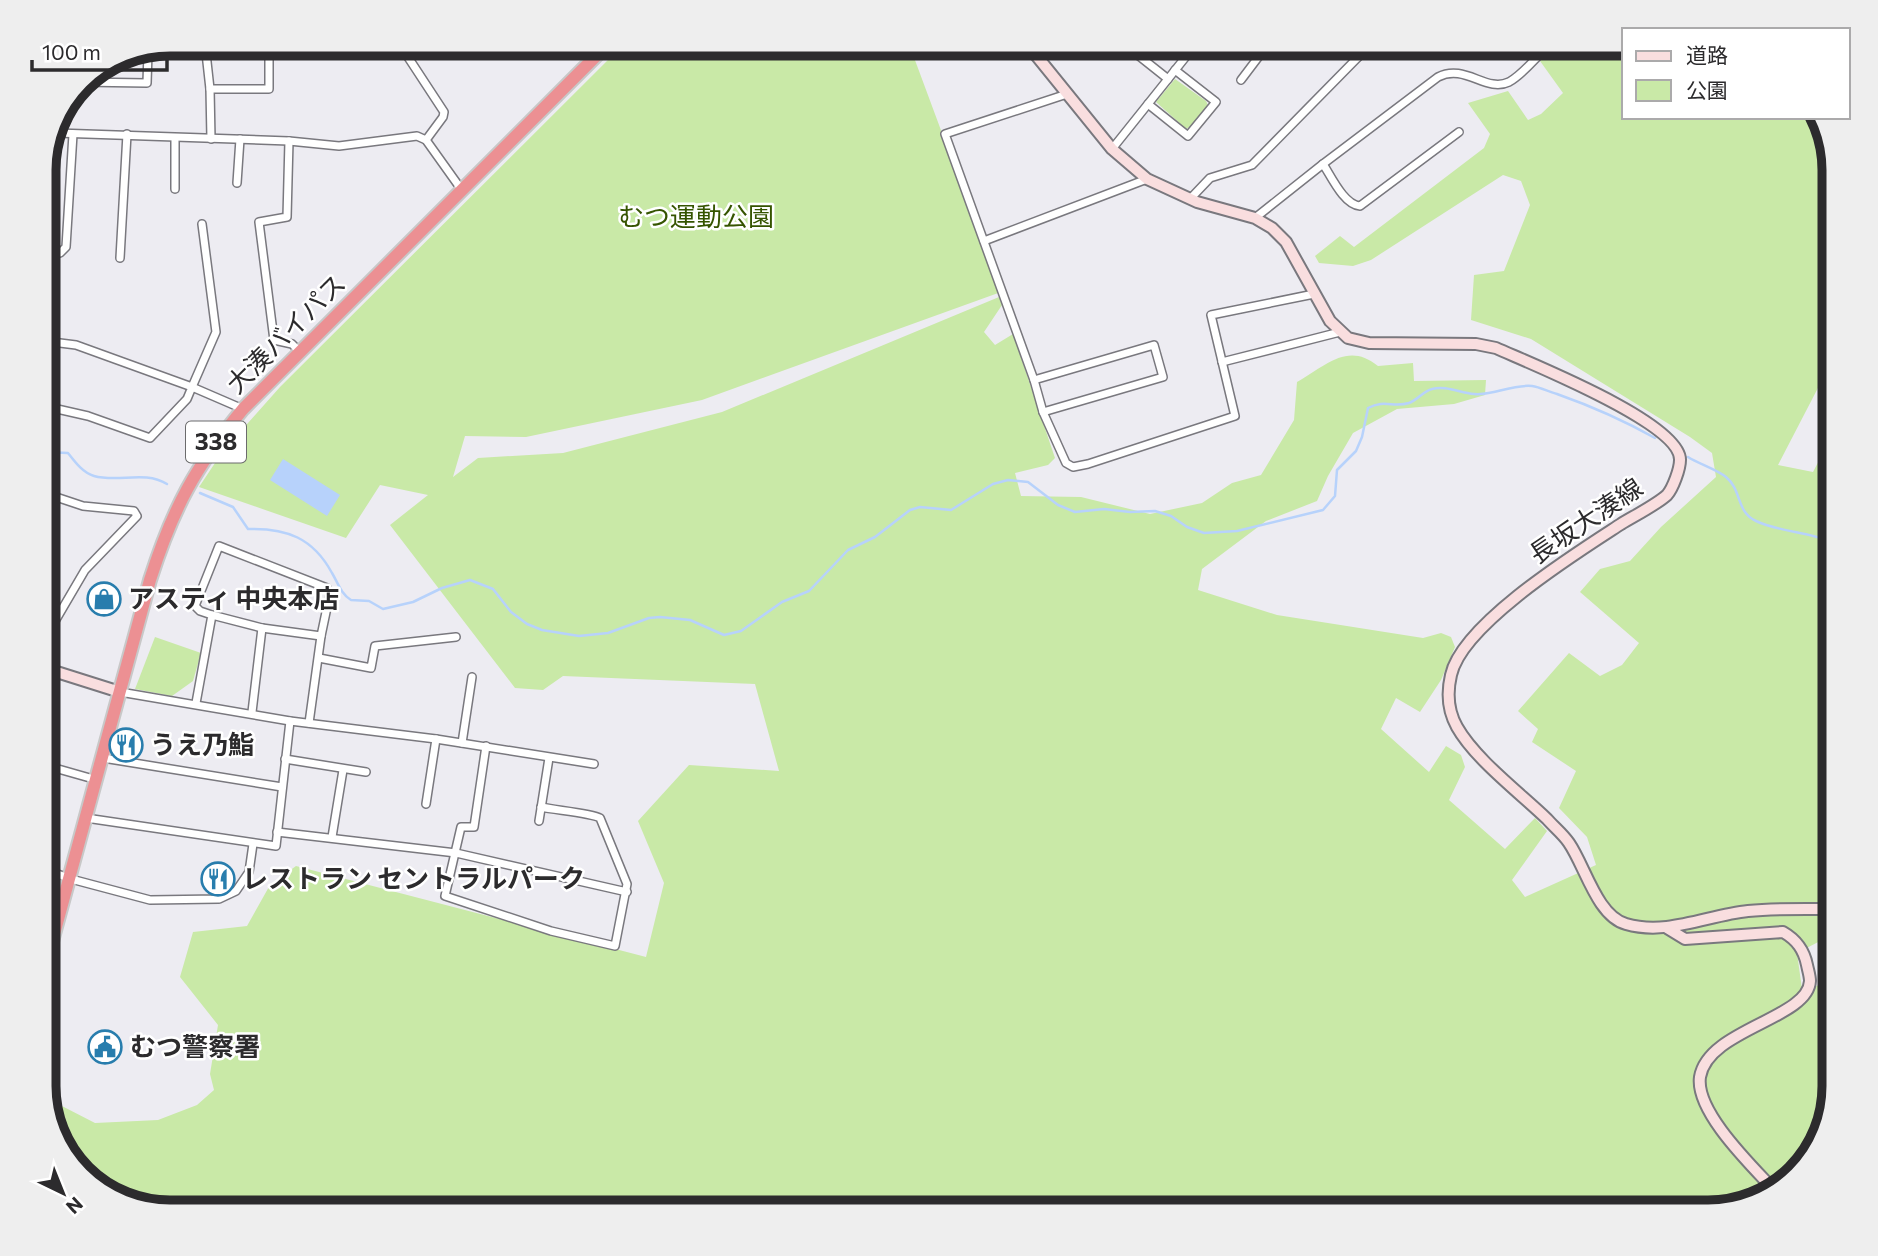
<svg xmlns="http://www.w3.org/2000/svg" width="1878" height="1256" viewBox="0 0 1878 1256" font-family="Commissioner,'Noto Sans JP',sans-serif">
<rect width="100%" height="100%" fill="#edecf2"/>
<g fill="#c9e9a7">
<path d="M624 44H909L1001 292 702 400 526 437 465 436 453 477 478 458 563 453 722 412 999 297 1002 305 984 332 995 345 1013 334 1055 458 1048 465 1015 473 1021 496 1081 497 1150 514 1202 503 1232 483 1261 475 1294 420 1297 382C1325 366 1348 341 1378 366L1413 363 1414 381 1486 380 1485 395 1454 404 1397 409 1353 433 1328 476 1317 501 1266 521 1202 569 1198 590 1277 615 1423 638 1441 633 1451 637 1455 647 1441 680 1420 712 1396 698 1381 729 1429 772 1446 746 1461 755 1465 767 1449 800 1505 849 1535 818 1547 831 1512 880 1525 897 1596 865 1587 837 1559 808 1576 771 1532 742 1538 729 1518 711 1569 653 1600 676 1622 665 1639 643 1580 592 1600 569 1630 561 1661 527 1716 477 1712 453 1690 437 1531 339 1471 320 1474 275 1504 271 1530 205 1521 181 1503 175 1371 260 1353 266 1319 263 1315 256 1340 236 1354 247 1484 148 1490 134 1468 103 1508 91 1528 120 1541 114 1563 93 1540 61 1567 44H1624V117H1820L1834 170V357L1778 465 1813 472 1834 432V938H1826L1797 953 1802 989 1834 982V1086L1813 1156 1771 1195 1708 1212H170L100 1191 61 1149 47 1104H58L95 1123 158 1120 197 1105 214 1090 210 1074 218 1025 180 977 193 932 247 926 270 885 296 866 646 957 664 883 638 821 689 765 779 771 755 684 563 676 543 690 515 688 390 525 428 495 380 485 346 538 199 487 223 451 280 387Z"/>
<path d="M1175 79 1206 101 1208 105 1191 126 1186 129 1156 102Z"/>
<path d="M155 637 201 653 193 681 172 696 135 689Z"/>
</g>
<path fill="#b7d2fb" d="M283 459 340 495 327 516 270 480Z"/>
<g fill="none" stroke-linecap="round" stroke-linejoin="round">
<g stroke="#b7d2fb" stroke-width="2.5">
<path d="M44 452 68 453C75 462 83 473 94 476 119 483 144 470 167 484"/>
<path d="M1688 457C1699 464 1716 469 1726 477 1742 490 1736 512 1756 521 1781 533 1809 531 1834 543"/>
<path d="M200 493 233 507 248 529C287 528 313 538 332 573 338 583 341 594 351 600L369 601 383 609 413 602 442 588 470 580 493 589 511 612 527 624 542 630 579 636 608 633 649 618 660 617 690 620 724 635 741 631 782 602 809 591 848 550 875 537 910 510 920 507 951 510 993 484 1008 480 1028 482 1058 505 1075 512 1104 509 1130 512 1155 511 1171 516 1187 527 1204 533 1237 531 1323 510 1335 496 1337 470 1356 451 1362 437 1368 408C1385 399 1393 408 1409 403 1418 400 1423 391 1432 389 1446 385 1460 393 1474 394 1494 396 1511 384 1532 386 1540 387 1549 392 1557 394 1591 406 1623 420 1655 438"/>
</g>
<defs>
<g id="street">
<path d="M205 44 210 89 211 139"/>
<path d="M1124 44 1168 79"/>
<path d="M1341 44 1358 57"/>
<path d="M133 51 206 52"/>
<path d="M1241 80 1266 47 1261 44"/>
<path d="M80 82 147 83 148 52"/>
<path d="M210 89H269V53H320L332 48 396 49 404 51 444 112 443 117 426 140"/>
<path d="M1067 94 945 134 1034 380 1043 412 1066 463 1073 467 1088 464 1235 416 1211 315 1314 294"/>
<path d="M1148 104 1188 136 1216 102 1175 70"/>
<path d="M57 133 289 141 339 146 417 136 426 140 461 189"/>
<path d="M175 138V189"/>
<path d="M289 141 287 217 259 222 274 340 292 344 300 352"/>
<path d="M1112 149 1196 44"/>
<path d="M1323 164C1331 176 1344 205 1360 206L1459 132"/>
<path d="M237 183 240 139"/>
<path d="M1190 199 1210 178 1252 165 1371 44"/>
<path d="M1255 218 1323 164 1438 77C1465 63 1486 93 1509 82 1525 73 1537 55 1551 44"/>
<path d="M202 224 216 332 192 387 243 409"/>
<path d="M984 241 1147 179"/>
<path d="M44 253H60L66 247 73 134"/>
<path d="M120 258 127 134"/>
<path d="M44 341 76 345 192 387 187 399 150 438 88 416 44 406"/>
<path d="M1222 362 1340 332"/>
<path d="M1034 380 1154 345 1163 377 1043 412"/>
<path d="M44 493 83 506 134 511 137 516 85 570 44 640"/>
<path d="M212 615 262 628 321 636"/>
<path d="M319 658 371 668 375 646 456 637"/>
<path d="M120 692 290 721 436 739 594 764"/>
<path d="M196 703 212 615 200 611 195 606 219 546 327 588 330 593 321 636 309 723"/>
<path d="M252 712 262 628"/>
<path d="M462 743 472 677"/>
<path d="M486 746 474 827H461L445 896 551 931 615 946 627 884 600 818C591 813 554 810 541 807"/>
<path d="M103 758 282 787"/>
<path d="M285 759 366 772"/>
<path d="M44 765 97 780"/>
<path d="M426 804 436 739"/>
<path d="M86 818 276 846 290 721"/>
<path d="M539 821 549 758"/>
<path d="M277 832 456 853 627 892"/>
<path d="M332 837 343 770"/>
<path d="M44 869 71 879 150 900 219 899 236 891 249 872 253 844"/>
<path d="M44 899 63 904"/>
</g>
<g id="secondary">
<path d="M1027 44 1112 149 1147 179 1197 202 1255 218 1272 228 1286 242 1330 321 1348 338 1369 343 1476 344 1496 348C1529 363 1681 423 1680 460 1680 469 1673 488 1667 495 1656 505 1634 516 1621 524 1578 552 1462 624 1451 675 1447 692 1448 711 1457 727 1475 759 1520 793 1547 819 1554 827 1563 834 1569 843 1585 866 1597 916 1626 924 1667 936 1708 915 1748 911 1777 908 1806 909 1834 909"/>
<path d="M44 668 120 692"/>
<path d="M1667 928 1685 939 1783 932C1797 940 1804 950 1807 965 1808 970 1810 976 1810 981 1808 1019 1708 1029 1700 1077 1695 1112 1753 1167 1775 1191"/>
</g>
<path id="highway" d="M44 971 150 580C173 508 195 467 243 409L608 44"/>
</defs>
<use href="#street" stroke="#79787e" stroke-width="10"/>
<use href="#secondary" stroke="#79787e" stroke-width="14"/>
<use href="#highway" stroke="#c8c8c8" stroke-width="16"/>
<use href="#street" stroke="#fff" stroke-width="7"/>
<use href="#secondary" stroke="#f9dedf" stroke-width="10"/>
<use href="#highway" stroke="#ec9093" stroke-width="12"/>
</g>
<defs>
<symbol id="shop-ring" viewBox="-11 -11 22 22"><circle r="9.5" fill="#fff" stroke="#287dad" stroke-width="1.5"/><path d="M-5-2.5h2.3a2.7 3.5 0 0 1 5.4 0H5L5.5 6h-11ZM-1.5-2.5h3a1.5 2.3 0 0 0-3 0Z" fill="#287dad"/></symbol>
<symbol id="restaurant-ring" viewBox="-11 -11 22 22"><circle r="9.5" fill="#fff" stroke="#287dad" stroke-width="1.5"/><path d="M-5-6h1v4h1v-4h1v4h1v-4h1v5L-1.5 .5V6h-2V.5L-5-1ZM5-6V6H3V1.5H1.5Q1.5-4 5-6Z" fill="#287dad"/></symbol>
<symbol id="civic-ring" viewBox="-11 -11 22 22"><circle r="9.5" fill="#fff" stroke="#287dad" stroke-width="1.5"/><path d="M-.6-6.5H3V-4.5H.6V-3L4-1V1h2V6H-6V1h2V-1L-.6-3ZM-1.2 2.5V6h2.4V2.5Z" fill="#287dad"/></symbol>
</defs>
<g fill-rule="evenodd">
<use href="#shop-ring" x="85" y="580" width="38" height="38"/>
<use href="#restaurant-ring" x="107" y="726" width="38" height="38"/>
<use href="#restaurant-ring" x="199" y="860" width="38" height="38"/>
<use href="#civic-ring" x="86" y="1028" width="38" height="38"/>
</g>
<g text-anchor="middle" stroke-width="5" stroke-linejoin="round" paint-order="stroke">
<rect fill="#fff" stroke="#6b6b6c" stroke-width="2" x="186" y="421.5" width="60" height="41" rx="5"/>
<g font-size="24" font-weight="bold" fill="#2c2b2d">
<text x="216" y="450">338</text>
</g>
<g font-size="26" fill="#355400" stroke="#fff">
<text x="696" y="226">むつ運動公園</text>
</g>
<g font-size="26" fill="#2c2b2d" stroke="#fff">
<text transform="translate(286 334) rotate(-45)" y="9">大湊バイパス</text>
<text transform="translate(1586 521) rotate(-34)" y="9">長坂大湊線</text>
</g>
<g font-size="26" font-weight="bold" fill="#2c2b2d" stroke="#fff" text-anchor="start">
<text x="128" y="608">アスティ 中央本店</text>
<text x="150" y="754">うえ乃鮨</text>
<text x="242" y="888">レストラン セントラルパーク</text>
<text x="130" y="1056">むつ警察署</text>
</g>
</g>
<path d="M0 0H1878V1256H0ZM170 56H1708A114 114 0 0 1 1822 170V1086A114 114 0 0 1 1708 1200H170A114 114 0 0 1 56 1086V170A114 114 0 0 1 170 56Z" fill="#eee" fill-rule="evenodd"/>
<path fill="none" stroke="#2c2b2d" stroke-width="9" d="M170 56H1708A114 114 0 0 1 1822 170V1086A114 114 0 0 1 1708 1200H170A114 114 0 0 1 56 1086V170A114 114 0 0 1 170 56Z"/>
<rect x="1622" y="28" width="228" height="91" fill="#ffffff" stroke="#abaaab" stroke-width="2"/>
<rect x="1636" y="51" width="35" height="10" fill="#f9dedf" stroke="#abaaab" stroke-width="2"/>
<text x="1686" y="63" font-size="21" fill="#2c2b2d">道路</text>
<rect x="1636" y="80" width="35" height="21" fill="#c9e9a7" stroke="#abaaab" stroke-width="2"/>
<text x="1686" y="98" font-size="21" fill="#2c2b2d">公園</text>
<g transform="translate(63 1193) rotate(137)" stroke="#ffffff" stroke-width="5" paint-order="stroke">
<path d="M0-5L12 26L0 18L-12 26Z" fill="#2c2b2d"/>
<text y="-10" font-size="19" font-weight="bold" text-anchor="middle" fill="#2c2b2d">N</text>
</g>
<path d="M32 60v10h135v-10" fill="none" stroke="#2c2b2d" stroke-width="3.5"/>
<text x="42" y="60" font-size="21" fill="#2c2b2d" stroke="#ffffff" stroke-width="5" paint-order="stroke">100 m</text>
</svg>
